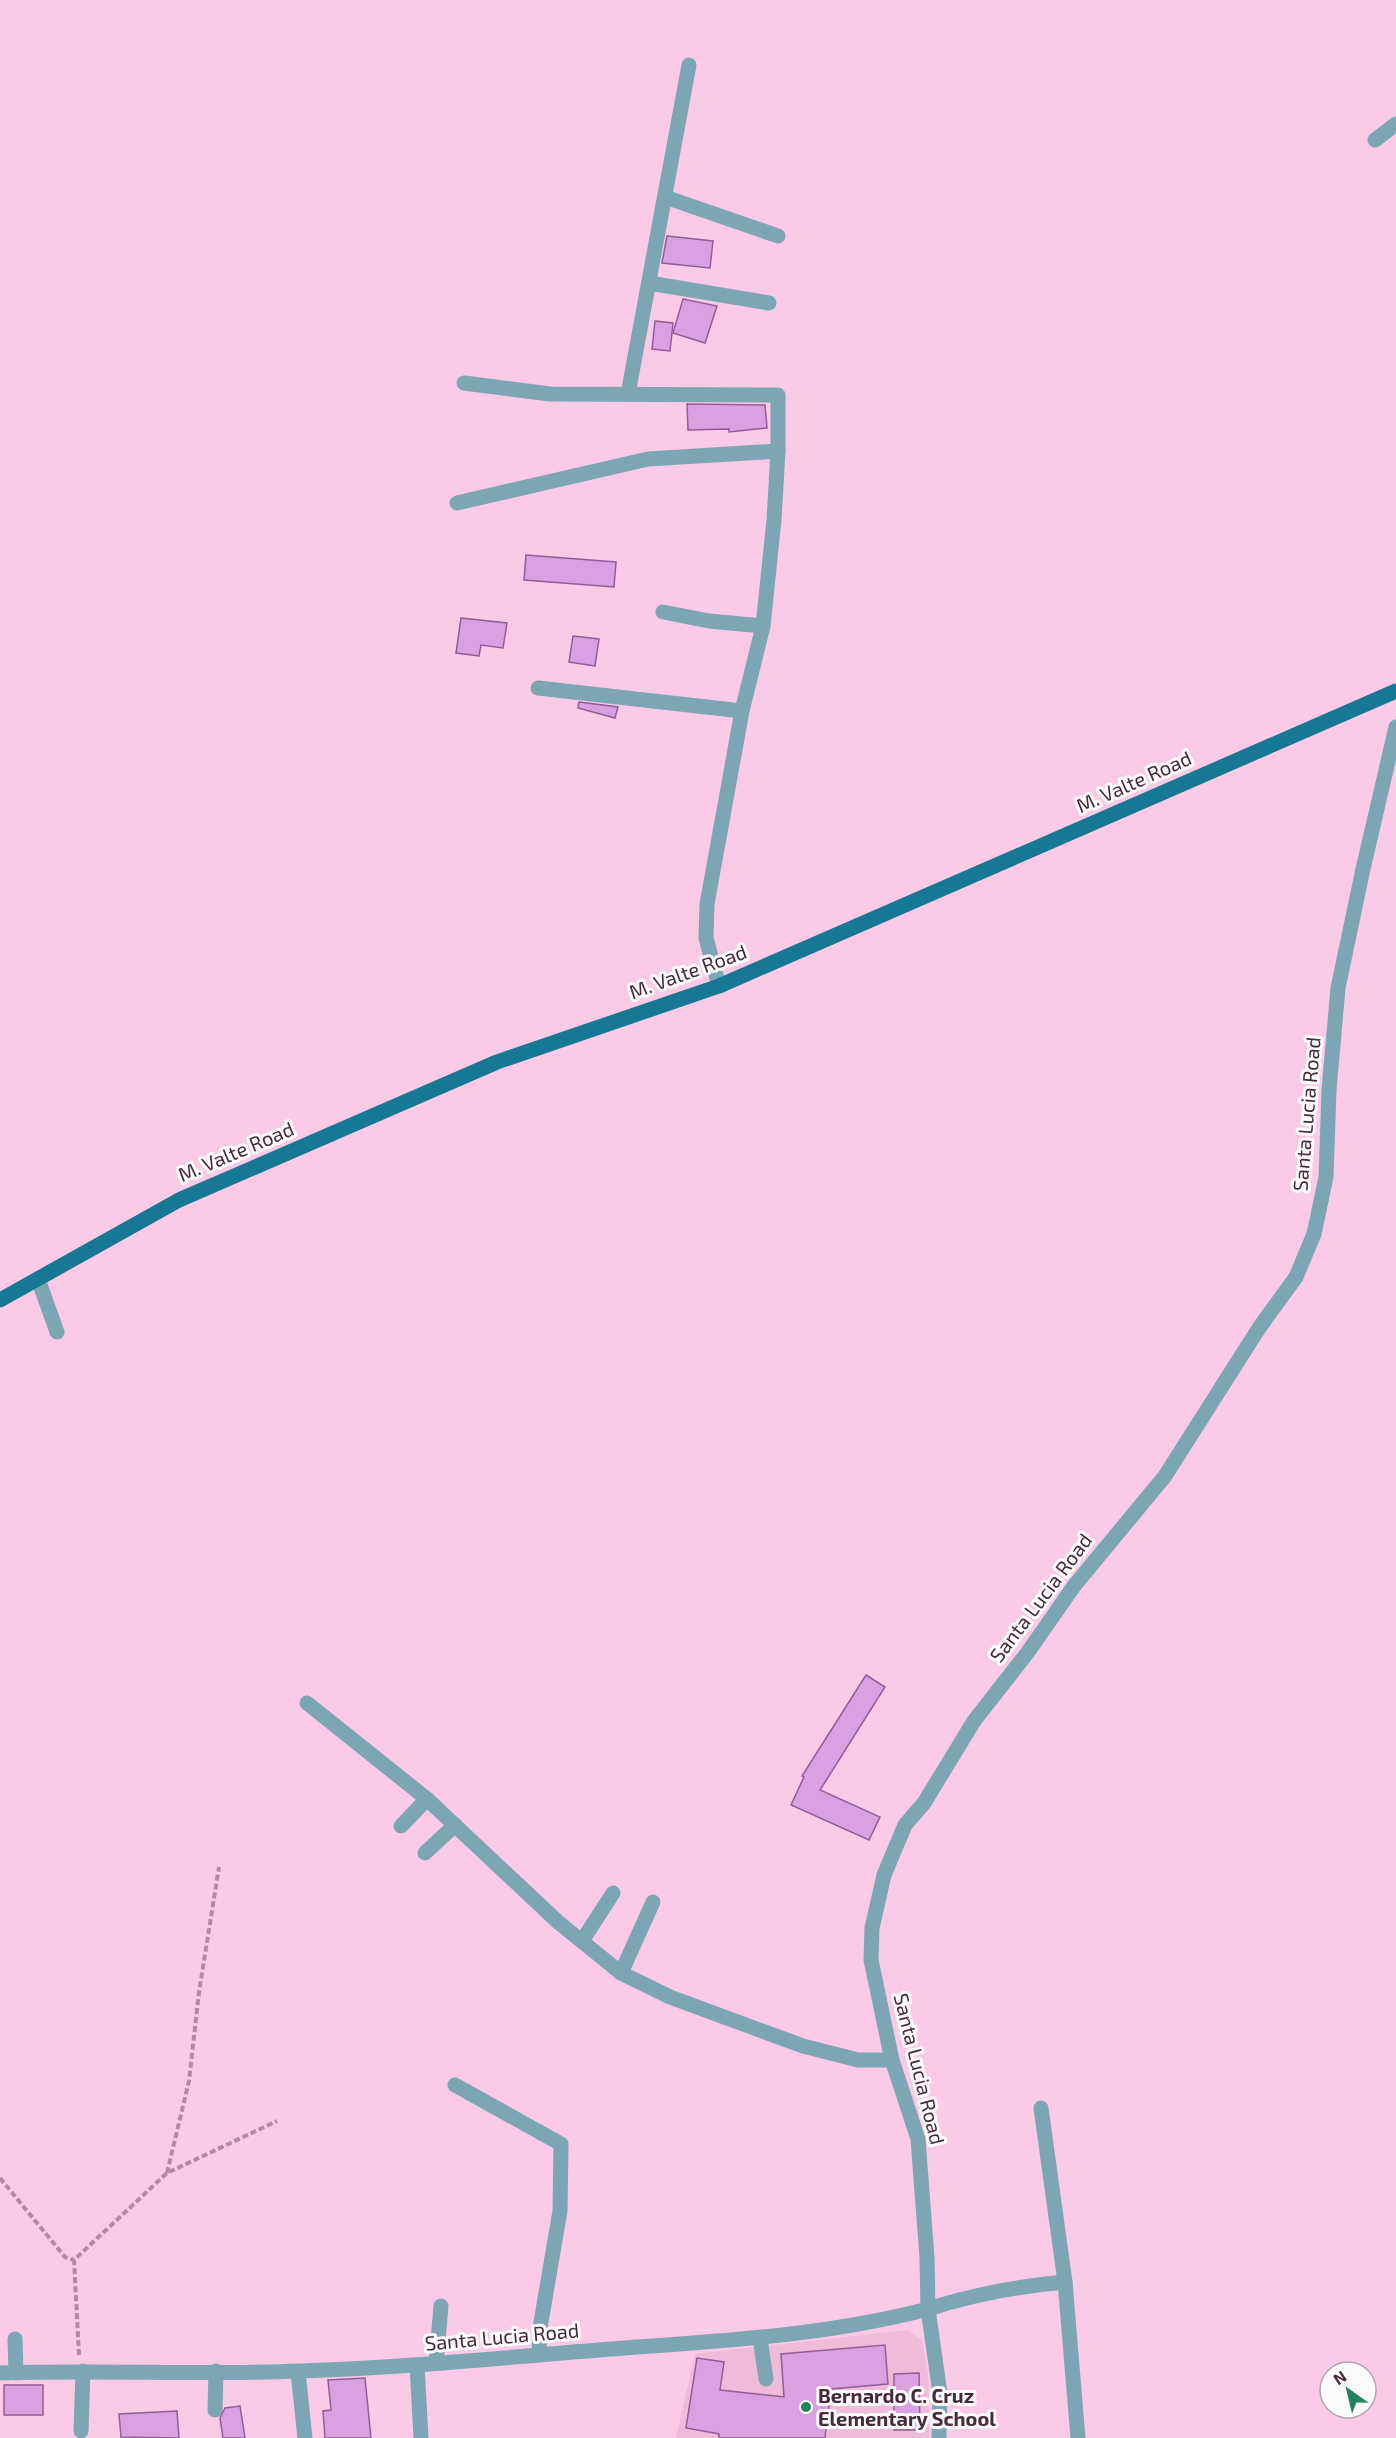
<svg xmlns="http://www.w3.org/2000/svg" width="1396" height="2438" viewBox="0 0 1396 2438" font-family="'Exo 2',sans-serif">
<rect width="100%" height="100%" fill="#facae6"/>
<path fill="#eebbd9" d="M907 2330 922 2341 928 2375 929 2438H676L695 2354Z"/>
<g fill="#d9a1e1" stroke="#925d99" stroke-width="1.5">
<path d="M667 236 713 241 710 268 662 263Z"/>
<path d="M683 299 717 306 705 343 673 333Z"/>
<path d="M655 321 673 323 670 351 652 349Z"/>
<path d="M687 404 765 405 767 428 729 432V429L688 430Z"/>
<path d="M526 555 616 562 614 587 524 580Z"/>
<path d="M461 618 507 623 503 648 481 645 479 656 456 653Z"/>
<path d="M573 636 599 639 595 666 569 662Z"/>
<path d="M579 702 618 707 615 718 578 708Z"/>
<path d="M866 1675 885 1687 820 1790 880 1817 869 1840 791 1805 804 1777 802 1776Z"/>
<path d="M885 2345 888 2384 831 2389 825 2438H719V2434L686 2428 697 2358 724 2362 720 2390 784 2397 781 2354Z"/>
<path d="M919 2373 920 2430H894V2374Z"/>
<path d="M365 2378 371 2438H325L323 2411 331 2410 328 2380Z"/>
<rect x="4" y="2385" width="39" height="30"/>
<path d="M240 2406 245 2438H223L220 2418 225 2408Z"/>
<path d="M177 2411 179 2438 121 2437 119 2414Z"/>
</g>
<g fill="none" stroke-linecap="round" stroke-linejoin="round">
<g stroke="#b48aa3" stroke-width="4" stroke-dasharray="6 3" stroke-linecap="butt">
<path d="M167 2173 189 2081 199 1992 219 1867"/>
<path d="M0 2178 65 2257 74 2260"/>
<path d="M79 2355 74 2260 167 2173 277 2121"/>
</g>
<g stroke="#7da6b5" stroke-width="15">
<path d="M1375 140 1396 124"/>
<path d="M665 197 778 236"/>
<path d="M649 283 769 303"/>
<path d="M464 383 550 394 778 395V451"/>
<path d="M628 394 689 65"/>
<path d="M457 503 648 459 778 451 774 520 763 626 742 711 707 904 706 938 719 986"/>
<path d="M663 612 709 621 763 626"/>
<path d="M538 688 742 711"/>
<path d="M38 1279 57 1332"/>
<path d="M307 1703 427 1799 558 1922 621 1973 670 1997 803 2046 858 2060H892"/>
<path d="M401 1826 427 1799"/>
<path d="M425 1853 455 1825"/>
<path d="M582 1941 613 1893"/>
<path d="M621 1973 653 1902"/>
<path d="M455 2085 561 2144 560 2211 540 2328 539 2355"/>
<path d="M1041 2108 1065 2282 1078 2438"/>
<path d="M760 2338 766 2379"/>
<path d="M15 2339 16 2373"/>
<path d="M436 2363 441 2306"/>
<path d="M417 2365 421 2438"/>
<path d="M298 2372 305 2438"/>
<path d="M0 2373C100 2370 200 2375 300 2371 404 2368 508 2357 612 2349 719 2341 824 2336 928 2309L927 2258 918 2139 892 2060 871 1960 872 1928 884 1875 905 1825 924 1803 974 1721 1028 1652 1074 1586 1165 1476 1259 1328 1296 1277 1314 1234 1326 1177 1329 1090 1338 988 1363 869 1396 727"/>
<path d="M215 2410 216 2371"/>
<path d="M81 2431 83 2371"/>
<path d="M939 2438 940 2393 928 2309C972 2295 1019 2286 1065 2282"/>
</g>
<path stroke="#177893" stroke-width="15" d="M0 1300 179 1200 497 1062 719 986 1396 691"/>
</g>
<circle fill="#21845e" stroke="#fbfbfb" stroke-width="2" cx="806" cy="2407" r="6"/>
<g text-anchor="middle" stroke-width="6" stroke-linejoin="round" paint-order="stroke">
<g font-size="20" fill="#48293c" stroke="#fbfbfb">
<text transform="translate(1134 782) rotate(-24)" y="7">M. Valte Road</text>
<text transform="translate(688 972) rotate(-20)" y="7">M. Valte Road</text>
<text transform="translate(1307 1114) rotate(-85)" y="7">Santa Lucia Road</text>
<text transform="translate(236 1152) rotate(-23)" y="7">M. Valte Road</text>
<text transform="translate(1041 1598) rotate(-53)" y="7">Santa Lucia Road</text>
<text transform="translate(919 2069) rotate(76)" y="7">Santa Lucia Road</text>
<text transform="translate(502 2337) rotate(-5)" y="7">Santa Lucia Road</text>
</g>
<g font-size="20" font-weight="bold" fill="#48293c" stroke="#fbfbfb" text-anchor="start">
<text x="818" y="2403">Bernardo C. Cruz<tspan x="818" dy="23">Elementary School</tspan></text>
</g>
</g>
<g transform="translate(1348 2390) rotate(326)"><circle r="28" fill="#fbfbfb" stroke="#b3a7af" stroke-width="1.5"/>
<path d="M0-4.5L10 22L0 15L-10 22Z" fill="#21845e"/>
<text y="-9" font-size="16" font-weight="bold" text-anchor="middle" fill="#48293c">N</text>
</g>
</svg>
